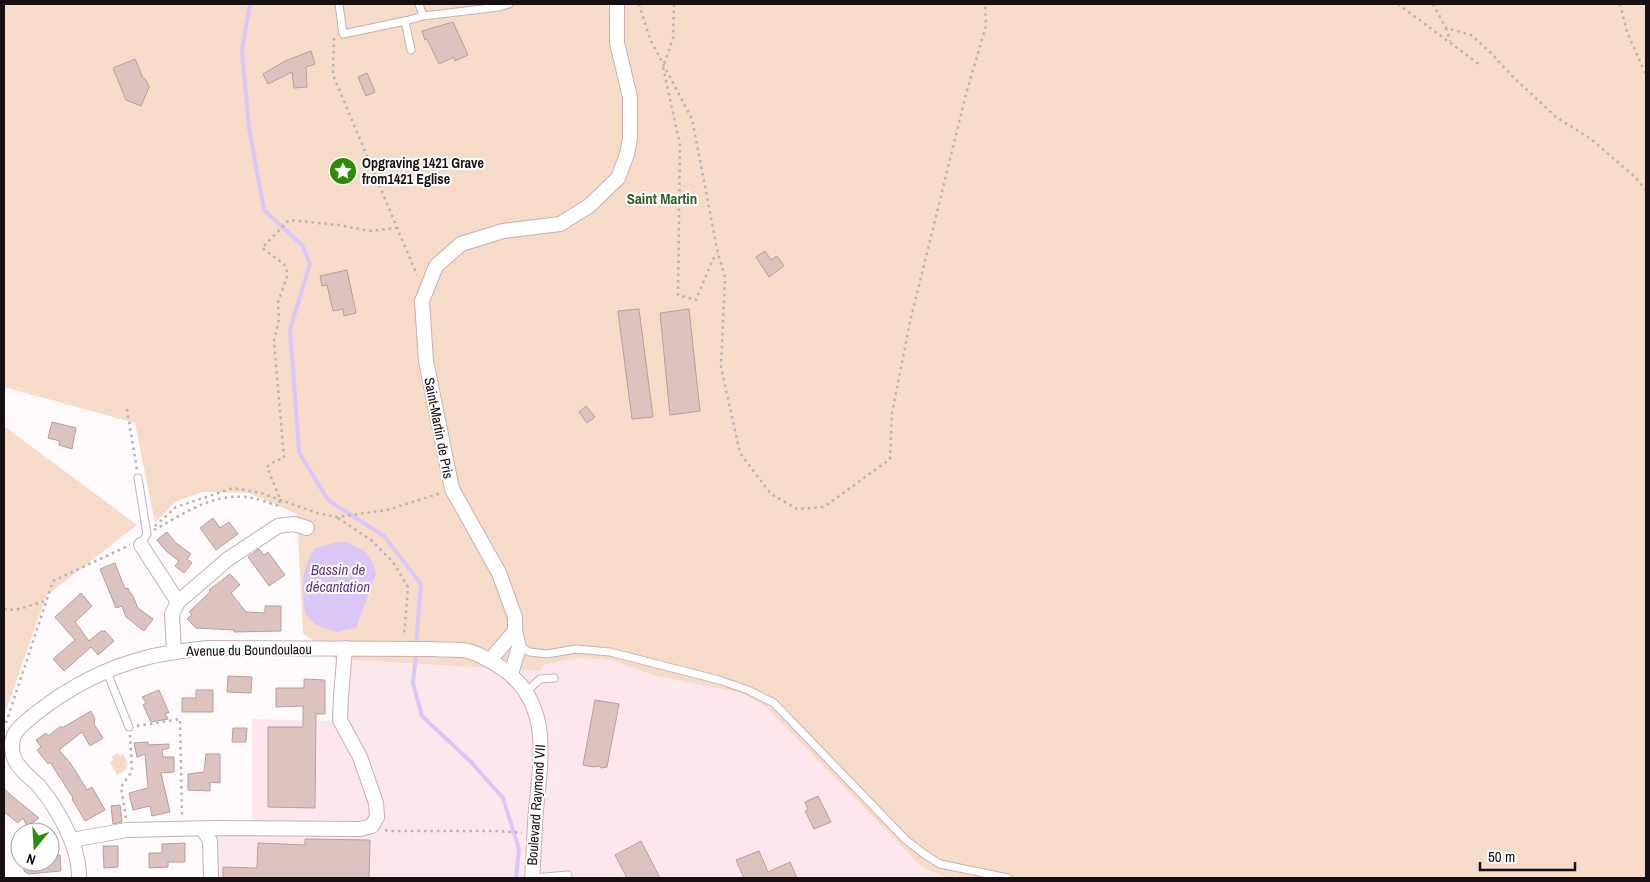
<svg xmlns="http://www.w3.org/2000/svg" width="1650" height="882" viewBox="0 0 1650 882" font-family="'Archivo Narrow',sans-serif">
<rect width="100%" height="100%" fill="#fef9fa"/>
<path fill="#fce7ed" d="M574 658 611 660 656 676 742 693 767 708 924 869 950 878H218L217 828 252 820V719L332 721 336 659 540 671 544 665Z"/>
<g fill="#f6dbc9">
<path d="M4 4H1646V878H950L924 869 767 708 742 693 656 676 611 660 574 658 544 665 540 671 336 659 303 633 297 514 249 493 202 492 175 502 155 523 135 423 4 387Z"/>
<path d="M4 426 137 525 46 596 4 716Z"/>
<path d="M118 753 120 756 123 754 128 764 126 766 127 769 117 775 110 762 113 760 111 757Z"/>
</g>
<path fill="#dbc7f7" d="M347 542 366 552 372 561 376 574 356 628 336 632 316 625 305 614C302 585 300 576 314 549L332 543Z"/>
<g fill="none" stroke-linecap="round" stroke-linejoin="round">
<g stroke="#dbc7f7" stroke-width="4">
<path d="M250 4 242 50 249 128 264 210 302 245 310 264 290 329 299 452 328 500 384 536 421 584 416 645"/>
<path d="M416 652 413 683 422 716 471 762 503 798 519 849 516 878"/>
</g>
</g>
<g fill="#dcc3bf" stroke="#b69e9a">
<path d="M453 22 468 55 455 61 454 57 439 64 427 39 425 40 422 31Z"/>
<path d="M311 51 315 64 306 67 307 87 294 88 292 72 268 84 263 74 285 61Z"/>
<path d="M135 59 143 78 146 80 149 87 141 106 126 100 113 68Z"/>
<path d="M367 73 375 92 366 96 358 77Z"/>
<path d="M765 251 771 260 777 256 784 266 769 277 756 257Z"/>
<path d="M347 270 356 313 344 316 343 309 333 311 327 285 322 286 320 276Z"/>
<path d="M639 309 653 417 632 419 618 311Z"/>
<path d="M689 309 700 411 670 415 660 313Z"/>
<path d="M586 406 595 417 587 423 579 412Z"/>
<path d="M52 422 76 428 72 449 59 445 60 441 48 438Z"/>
<path d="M213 518 220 528 229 522 238 534 216 550 200 528Z"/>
<path d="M167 532 176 543 191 554 187 559 192 563 184 573 175 566 179 561 166 551 157 540Z"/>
<path d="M259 549 264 555 268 552 285 575 269 586 248 557Z"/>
<path d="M115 563 125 589 128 588 131 595 132 594 138 608 153 619 144 631 126 617 122 606 116 608 100 569Z"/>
<path d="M230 574 240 585 231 593 246 612 265 613V606H281V631L234 632V630L196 628 187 619 192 615 189 612 210 592 209 590Z"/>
<path d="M81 593 92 606 75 622 89 641 101 631H105L114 641 98 655 91 647 64 671 53 659 75 640 55 617Z"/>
<path d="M228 676 252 677 251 693 227 692Z"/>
<path d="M304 679 325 680V714H316L315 808 268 807V727H303V706L276 707V688H304Z"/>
<path d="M159 690 169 713H165L168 719 151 722 143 705 146 703 142 697Z"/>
<path d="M196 690H213V712H182V698H196Z"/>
<path d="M595 700 619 704 607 767 602 768 598 766 594 767 583 765Z"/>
<path d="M91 711 95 719 94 724 103 738 90 746 82 732 59 750 71 764 87 790 92 787 105 810 85 821 72 799 73 798 50 762 48 764 37 750 41 747 36 740 46 733 48 736 61 726 62 728Z"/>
<path d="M233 728H247L246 742H232Z"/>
<path d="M148 742V745L169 744V748L162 750 163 757H174V772L161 773 170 812 152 816 150 806 133 810 129 793 148 788 145 754 137 757 134 743Z"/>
<path d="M206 754H220V783L210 782V791L188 790V774L204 772Z"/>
<path d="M4 789 18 801 39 818 27 826 23 818 18 823 4 812Z"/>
<path d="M818 796 831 822 814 829 805 811 808 810 805 802Z"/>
<path d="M120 805 122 822 113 824 111 806Z"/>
<path d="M305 839 370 840 369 878H223V867L257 868 258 843 305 845Z"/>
<path d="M641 841 660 878H627L615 855Z"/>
<path d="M185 843V862H168V867L149 868V853H162V844Z"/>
<path d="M103 846H118V867L104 868Z"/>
<path d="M759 851 768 872 790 862 797 878H744L736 860Z"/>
<path d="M60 855 61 871 28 874 24 871 23 862H50V856Z"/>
</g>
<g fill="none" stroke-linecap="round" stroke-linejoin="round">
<defs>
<g id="service">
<path d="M339 4 343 34 405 21"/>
<path d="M419 4 423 16 499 7 509 4"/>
<path d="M411 50 405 21 423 16"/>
<path d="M138 478 147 534 141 545"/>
<path d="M518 646 530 652 547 654 576 649 610 652 719 680 748 690 774 703 905 839 924 854 940 864 1008 878"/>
<path d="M107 672 129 727"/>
<path d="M526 692 540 679 554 678"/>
<path d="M532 878 568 875"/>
</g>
<g id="minor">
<path d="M141 545 178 602"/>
<path d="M515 631V617L499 573 452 489 426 361 422 301 436 266 461 244 503 231 560 224 589 206 618 178 627 154 630 138V97L617 43V4"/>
<path d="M174 652 172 614 178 602 228 559 278 526 294 524 307 528"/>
<path d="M490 660 515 631 519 647 511 674"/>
<path d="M203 829 210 841 211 878"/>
<path d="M72 840 127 830 212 828 360 829 372 826 377 817 376 803 360 757 340 720 341 696 345 648"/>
<path d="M79 878C80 848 58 809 39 786 31 778 18 769 14 758 11 750 11 739 16 732 21 725 28 720 35 714 68 688 108 667 149 657 169 652 189 650 209 648L433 649C445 650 457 649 468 651 480 654 491 661 502 668 552 703 541 757 536 810 534 833 534 856 532 878"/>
</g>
</defs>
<use href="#service" stroke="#c7afb5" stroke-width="9"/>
<use href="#minor" stroke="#c7afb5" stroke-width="16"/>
<g stroke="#b8b2b3" stroke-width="2.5" stroke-dasharray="2.5 4" stroke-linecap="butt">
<path d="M639 4 650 39 692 119 718 254 725 277 721 367 740 453 771 494 797 509 824 507 890 459 892 413 910 322 966 94 986 26 985 4"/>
<path d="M674 4 673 38 663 67 680 145 678 295 696 300 713 259 718 254"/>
<path d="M1398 4 1480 65"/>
<path d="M1433 4 1446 28 1471 35 1491 53 1512 76 1556 117 1591 139 1634 176 1646 190"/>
<path d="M1620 4 1627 32 1646 75"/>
<path d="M1446 28 1450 41"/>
<path d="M334 38 333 75 417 275"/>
<path d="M127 409 137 470"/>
<path d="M338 518 371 540 393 562 408 587 404 636"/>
<path d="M155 526 176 507 233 488 261 493 317 513 337 517 387 510 441 493"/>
<path d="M154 530C183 514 211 494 245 497 257 498 268 503 279 506L280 499 267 467 275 461 284 458 274 341 279 319 278 302 288 274 284 264 262 248 289 220 339 225 369 231 396 228"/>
<path d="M4 609 15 610 46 601"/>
<path d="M6 723 53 581 130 545"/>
<path d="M137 726 180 719 182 817"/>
<path d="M126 818 121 787 132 771 130 735"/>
<path d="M385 830 391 831H500L522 833"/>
</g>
<use href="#service" stroke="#fff" stroke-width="7"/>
<use href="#minor" stroke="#fff" stroke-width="14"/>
</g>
<defs>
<symbol id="sight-disc" viewBox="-11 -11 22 22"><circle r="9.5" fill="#2b8e06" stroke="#fff"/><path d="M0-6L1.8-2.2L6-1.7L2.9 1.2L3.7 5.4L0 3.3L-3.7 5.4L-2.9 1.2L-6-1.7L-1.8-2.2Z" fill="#fff"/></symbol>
</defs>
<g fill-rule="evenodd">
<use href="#sight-disc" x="327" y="155" width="32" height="32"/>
</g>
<g text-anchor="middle" stroke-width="4" stroke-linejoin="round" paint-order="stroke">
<g font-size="14" font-weight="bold" fill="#180f12" stroke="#fff" text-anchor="start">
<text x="362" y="168">Opgraving 1421 Grave<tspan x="362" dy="16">from1421 Eglise</tspan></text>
</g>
<g font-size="14" fill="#180f12" stroke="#fff">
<text transform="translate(439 428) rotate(79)" y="5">Saint-Martin de Pris</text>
<text transform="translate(249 650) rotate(-1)" y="5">Avenue du Boundoulaou</text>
<text transform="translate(536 805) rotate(-86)" y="5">Boulevard Raymond VII</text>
</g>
<g font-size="15" font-weight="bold" fill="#326027" stroke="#fff">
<text x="662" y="204">Saint Martin</text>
</g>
<g font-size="15" font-style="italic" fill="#62358f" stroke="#fff">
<text x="338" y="575">Bassin de<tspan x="338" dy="17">décantation</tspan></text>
</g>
</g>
<rect width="1650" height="882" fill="none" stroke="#180f12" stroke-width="10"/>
<g transform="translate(35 847) rotate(198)"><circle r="24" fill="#ffffff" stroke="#a39fa0"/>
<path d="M0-4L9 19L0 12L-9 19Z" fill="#2b8e06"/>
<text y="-8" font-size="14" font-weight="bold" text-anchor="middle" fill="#180f12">N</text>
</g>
<path d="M1480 862v8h95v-8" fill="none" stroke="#180f12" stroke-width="2.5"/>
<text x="1488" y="862" font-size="15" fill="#180f12" stroke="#ffffff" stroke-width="4" paint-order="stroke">50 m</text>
</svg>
